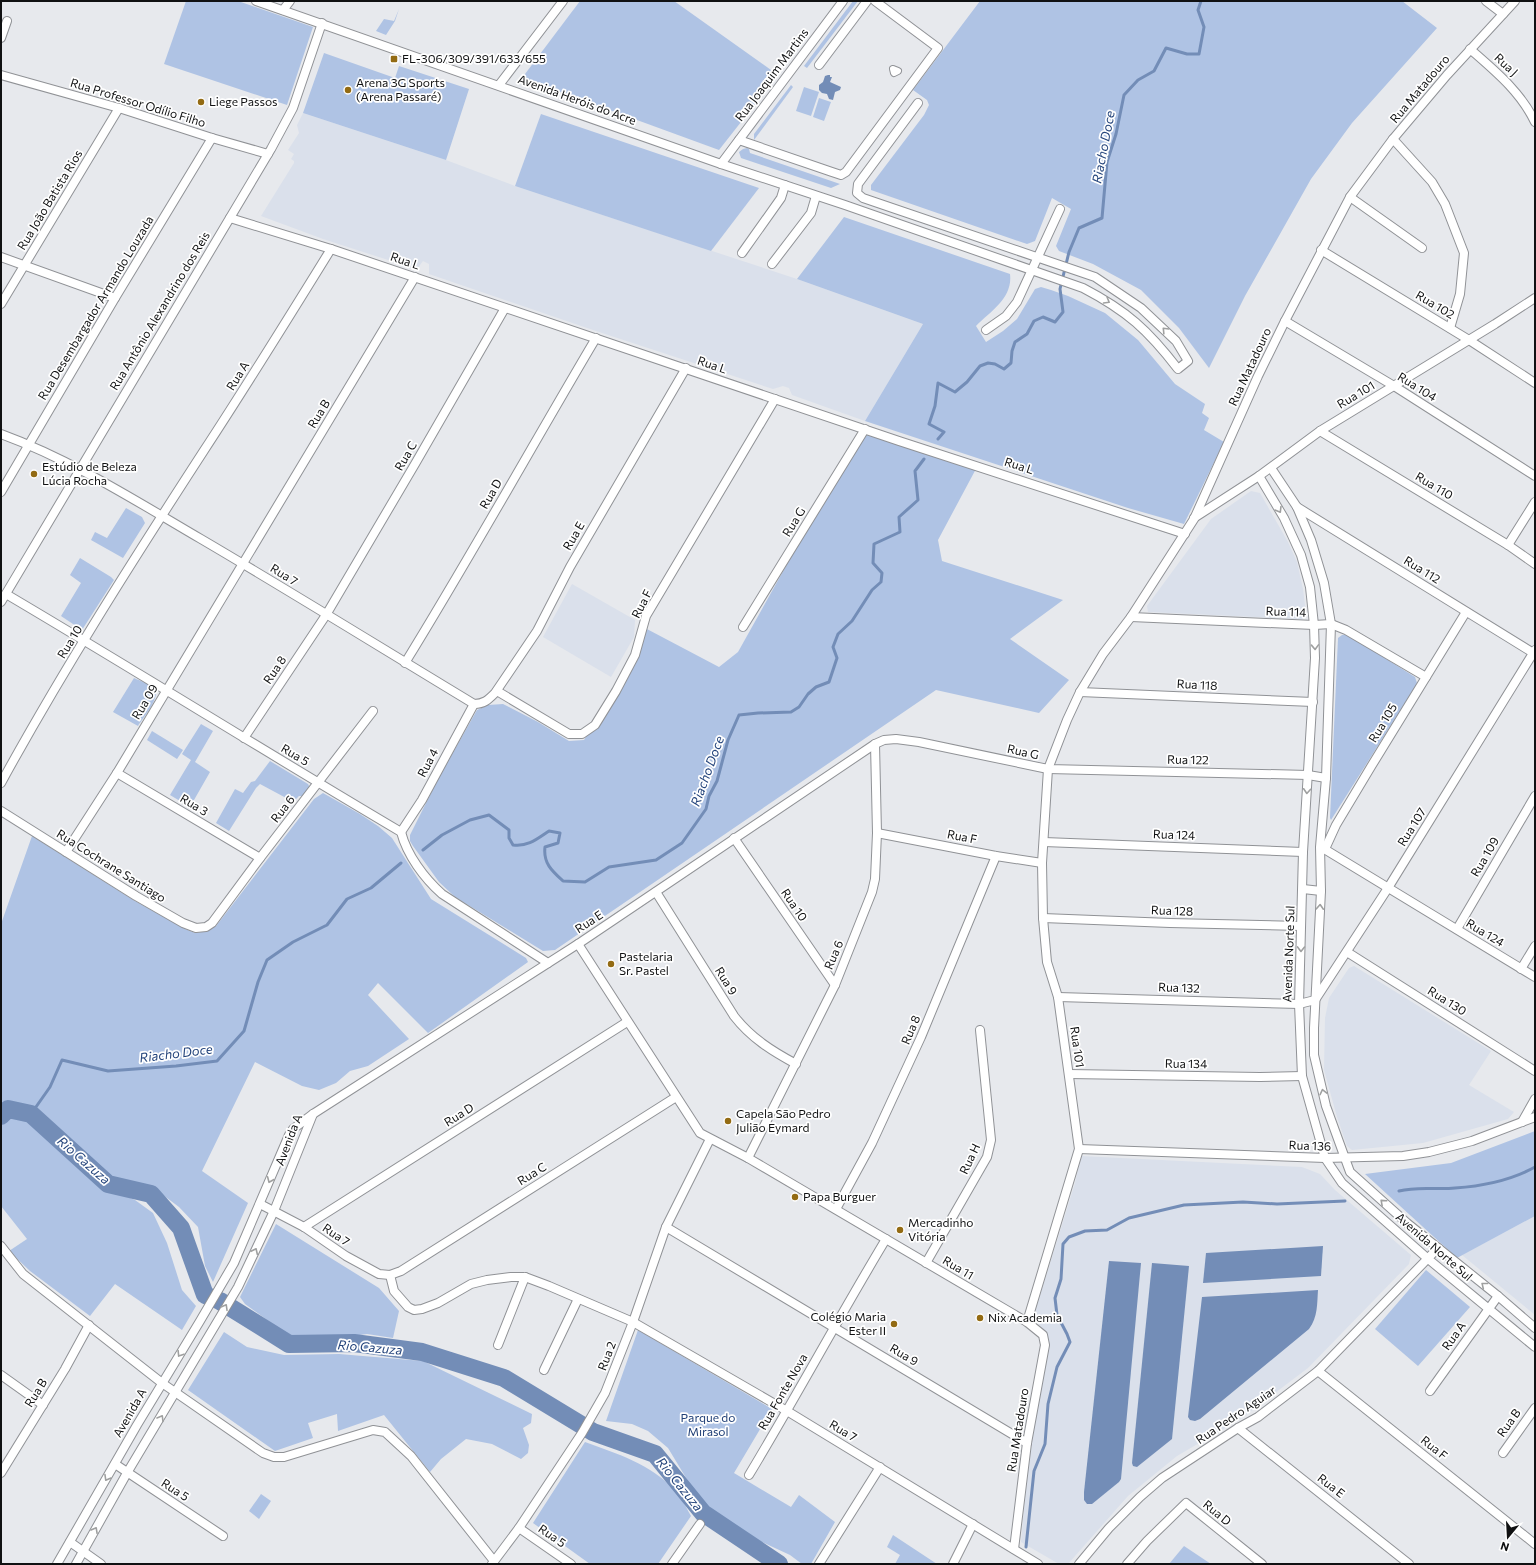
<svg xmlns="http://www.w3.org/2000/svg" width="1536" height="1565" viewBox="0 0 1536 1565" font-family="Commissioner,sans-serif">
<rect width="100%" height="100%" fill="#e7e9ed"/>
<g fill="#dae0eb">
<path d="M303 113 446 160 515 186 797 279 923 324 865 421 792 395 789 388 783 386 773 389 593 330 429 274V264L423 261 417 269 415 267 413 268 323 239 261 216 294 163V161L291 159 294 154 288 150 299 133 297 125Z"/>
<path d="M1251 491 1260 493 1288 542 1297 562 1303 589 1306 614 1302 619 1148 612 1147 606 1211 519Z"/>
<path d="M572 584 635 620 634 637 611 677 543 637Z"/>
<path d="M1354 966 1491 1051 1469 1085 1514 1112 1508 1119 1423 1143 1352 1150 1347 1146 1337 1117 1324 1070 1325 1018 1329 998 1349 968Z"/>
<path d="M1081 1156 1302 1167 1320 1174 1335 1190 1411 1255 1409 1264 1308 1368 1242 1418 1177 1456 1128 1496 1068 1564H1059L1021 1542 1030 1441 1048 1342 1047 1334 1033 1318 1075 1183Z"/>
<path d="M1535 1216V1315L1462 1255Z"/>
</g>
<g fill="#afc3e4">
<path d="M186 1H238L313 27 287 105 164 64Z"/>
<path d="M580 1H674L778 75 719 150 522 78Z"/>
<path d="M853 1H858L807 68 804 66Z"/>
<path d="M980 1H1402L1437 28 1352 123 1311 179 1245 296 1209 368 1179 328 1141 290 1093 264 1059 251 1056 246 1071 209 1052 198 1035 241 1027 244 871 190V185L924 115 929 105 927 100 913 90Z"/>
<path d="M399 9 395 21 386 35 376 31 384 19 394 21Z"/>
<path d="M324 53 395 78 399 66 469 89 446 160 303 113Z"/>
<path d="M791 85 793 87 754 140V134Z"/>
<path d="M804 87 819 92 811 116 796 111Z"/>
<path d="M819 98 831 102 824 121 813 117Z"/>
<path d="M541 114 759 188 711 251 515 186Z"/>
<path d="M747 148 749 149 750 153 840 184 831 188 741 158 739 152 743 149Z"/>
<path d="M844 217 1010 274C1013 298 991 311 976 326L986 342 1003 331 1017 319 1035 289 1041 287 1051 290 1068 296 1105 313 1138 340 1175 384 1205 404 1202 413 1209 418 1204 430 1224 442 1184 524 1128 508 865 421 923 324 797 279Z"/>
<path d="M862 430 977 467 938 540 942 561 1063 600 1010 639 1069 680 1039 713 936 690 555 950 543 951 455 897 439 882 413 846 410 841V835L437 781 477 710 488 705 503 704 538 722 569 741 584 740 637 653 645 628 719 667 738 652Z"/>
<path d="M126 508 142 517 145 523 123 558 91 540 95 532 107 538Z"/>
<path d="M80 558 111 577 114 580 82 630 61 616 81 583 70 575Z"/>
<path d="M1342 635H1348L1415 677 1417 683 1415 687 1331 820 1330 818 1338 638Z"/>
<path d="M134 678C141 681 149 684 154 688 162 696 143 718 138 726L113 712Z"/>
<path d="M201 724 213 731 195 762 210 772 190 807 170 795 191 760 182 754Z"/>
<path d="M152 731 183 750 177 759 147 740Z"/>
<path d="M270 761 308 784 310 788 303 796H299L296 799 290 798 288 799 260 784 256 788 229 831 216 823 235 789 243 793 251 782 255 781Z"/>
<path d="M323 793 360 814 378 826 392 838 431 899 526 958 528 962 428 1033 378 983 368 995 409 1039 368 1066 350 1071 336 1083 319 1090 302 1086 255 1062 202 1171 248 1203 213 1282 205 1266 198 1227 179 1207 155 1189 124 1179 109 1189 135 1200 153 1213 167 1243 182 1290 196 1306 182 1330 115 1284 90 1316 30 1271 9 1251 27 1239 1 1206V924L32 836 135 901 185 929 195 933 208 931 216 926 314 799Z"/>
<path d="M1535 1131V1216L1457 1258 1365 1174 1451 1163Z"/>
<path d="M276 1224 379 1288 399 1311 393 1338 367 1334 315 1341 297 1338 281 1330 245 1304 240 1297Z"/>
<path d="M1426 1270 1470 1307 1418 1366 1375 1329Z"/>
<path d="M638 1330 772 1409 734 1473 791 1507 799 1495 835 1522 811 1564H802L790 1555 751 1537 708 1506 691 1486 668 1448 648 1431 632 1424 606 1421Z"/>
<path d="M224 1332 247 1347 284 1355 339 1354 423 1361 532 1414 531 1423 523 1428 529 1445 528 1453 521 1459 492 1444 466 1439 441 1459 430 1472 384 1415 338 1431 337 1414 308 1423 313 1438 275 1451 188 1390Z"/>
<path d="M585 1442C618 1454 650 1464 675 1490 682 1497 686 1508 691 1516L658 1564H590L533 1523Z"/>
<path d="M261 1494 271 1501 259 1519 249 1511Z"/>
<path d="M893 1535 937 1564H895L900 1555 887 1547Z"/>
<path d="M1184 1546 1211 1564H1169Z"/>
</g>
<g fill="#738db7">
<path d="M828 75H830V77H832L830 82 841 87 840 90 835 92 833 100 829 99 827 94 822 93 819 90V85L823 82 825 76Z"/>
<path d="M1323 1246 1321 1276 1203 1283 1206 1253Z"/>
<path d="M1109 1261 1141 1263 1121 1479 1119 1482 1092 1504H1087L1084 1500V1492Z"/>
<path d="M1152 1263 1189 1266 1172 1439 1137 1467 1133 1466 1132 1463Z"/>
<path d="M1318 1290C1317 1304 1318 1317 1309 1329L1200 1419 1195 1421 1190 1420 1188 1417 1202 1297Z"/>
</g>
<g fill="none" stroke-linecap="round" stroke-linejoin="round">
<g stroke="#738db7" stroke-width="3">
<path d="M938 439 944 432 929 424 935 406 938 383 955 392 967 382 980 366 988 363 995 364 1004 369 1011 363 1012 351 1015 342 1027 334 1034 321 1043 317 1055 322 1063 312 1060 289 1069 252 1079 228 1102 218 1107 162 1116 134 1124 95 1138 80 1154 71 1166 48 1187 54H1199L1204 27 1198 10 1201 1"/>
<path d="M423 850 442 835 470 820 489 815 509 830V838L513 845C528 847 537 839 549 831L560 833 558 843 545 847C543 863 552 871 563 881L585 882 609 867 656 860 682 843 706 809 709 796 717 781 728 740 739 715 758 713 791 712 799 707 808 694 816 687 829 682 837 658 833 647 838 634 852 621 872 590 881 582 882 573 873 563 874 544 900 532 899 517 918 500 915 471 924 459"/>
<path d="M31 1114 50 1087 62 1060 108 1071 176 1066 217 1061 244 1031 258 982 267 960 293 942 327 925 347 899 371 888 401 863"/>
<path d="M1399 1191C1418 1186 1436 1190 1455 1188 1483 1186 1510 1181 1535 1167"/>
<path d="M1026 1547 1034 1471 1045 1444 1048 1404 1057 1367 1070 1342 1067 1334 1057 1315 1055 1298 1061 1279 1063 1244 1069 1237 1085 1231 1107 1230 1129 1218 1184 1205 1243 1202 1277 1204 1345 1201"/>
</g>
<path stroke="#738db7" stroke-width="18" d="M1 1116 8 1109 31 1114 108 1184 151 1194 181 1228 205 1295 220 1301 289 1344 354 1343 422 1352 504 1378 593 1432 655 1454 703 1513 779 1564"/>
<defs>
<path id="pedestrian" d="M893 69 898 71 894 73Z"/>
<g id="minor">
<path d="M256 1 721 164 845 205 1083 288C1127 311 1148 330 1178 369L1188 361 1176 341 1141 308 1095 277 863 198 857 193 858 184 918 103"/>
<path d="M1486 1 1503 14"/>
<path d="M283 10 290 1"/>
<path d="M1 38 7 21"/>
<path d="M1470 49C1495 71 1520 91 1535 122"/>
<path d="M819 65 867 1"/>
<path d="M1 75 119 108 212 138 268 154"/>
<path d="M499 85 563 1"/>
<path d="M1393 139 1432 182 1445 204 1464 253 1460 294 1450 328"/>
<path d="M739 140 832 172 841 175 846 172 938 48 875 1"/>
<path d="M721 164 843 1"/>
<path d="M1350 197 1422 248"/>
<path d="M230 218 331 249 899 441 1185 534"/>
<path d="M1321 250 1469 340 1535 383"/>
<path d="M742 253 781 198 785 185"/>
<path d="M1 257 115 298"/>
<path d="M772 264 811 213 816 196"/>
<path d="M1 304 119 108"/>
<path d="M1285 321 1394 386 1535 476"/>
<path d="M986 330 1006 316 1017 302 1060 209"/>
<path d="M1320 431 1508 545 1535 564"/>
<path d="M1 434C72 460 136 501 201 539 293 593 383 649 474 704"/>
<path d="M1271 468 1297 507 1311 540 1324 583 1331 624 1326 778 1320 847 1321 891 1314 1028V1055L1326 1106 1350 1172 1407 1223 1498 1296 1535 1328"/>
<path d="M1259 476 1284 518 1301 555 1310 587 1314 625 1315 658 1303 852 1299 1004 1302 1076 1325 1158 1342 1183 1427 1258 1535 1347"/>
<path d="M1 492 115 298 212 138"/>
<path d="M1297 507 1535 654"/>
<path d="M1194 518 1259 476 1320 431 1495 324 1535 298"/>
<path d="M1508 545 1535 502"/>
<path d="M6 594C138 672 269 754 401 832 407 855 424 878 442 894L548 963"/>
<path d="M1 602 271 149 293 108 322 23"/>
<path d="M1131 617 1314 625 1331 624 1346 630 1426 677"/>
<path d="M743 627 865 429"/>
<path d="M405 663C471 556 532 446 596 338"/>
<path d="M497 691 569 734H582L595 725 616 691 635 655 646 616 775 399"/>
<path d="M1080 692 1313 702"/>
<path d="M474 704C484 704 488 700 495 693L537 631 570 567 686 368"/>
<path d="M244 738 326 615 415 464 505 308"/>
<path d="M117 773 260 858"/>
<path d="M1 783C63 670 133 560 203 452 247 385 289 317 331 249"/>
<path d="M1 811 136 896 183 923 196 928 206 927 212 923 260 858 373 711"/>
<path d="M401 832 422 800 474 704"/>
<path d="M877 833 996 856 1042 863"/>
<path d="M734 838 835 985"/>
<path d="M1044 842 1303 852"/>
<path d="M1321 847 1535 977"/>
<path d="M1325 849 1336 825 1372 765 1466 612"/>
<path d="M66 852 117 773 415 277"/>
<path d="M1303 889 1321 891"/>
<path d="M656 892 734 1016C751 1038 772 1051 796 1064"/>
<path d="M1043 918 1170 923 1301 926"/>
<path d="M1457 929 1535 796"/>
<path d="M578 944 700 1133 748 1158 1027 1322 1043 1335 1045 1345 1027 1443 1014 1549"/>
<path d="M1347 952 1535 1071"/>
<path d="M1521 969 1535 946"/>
<path d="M1058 997 1299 1004 1315 1000 1388 888 1535 650"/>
<path d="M1069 1074 1260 1077 1302 1076"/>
<path d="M1522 1122 1535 1099"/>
<path d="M1079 1149 1325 1158 1403 1156 1429 1152 1472 1141 1535 1117"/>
<path d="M748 1158 835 985 872 892 875 879 877 833 875 744"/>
<path d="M260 1204 304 1227 346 1256 379 1274 390 1275 401 1271 676 1097"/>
<path d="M836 1209 872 1143 921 1037 996 856"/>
<path d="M304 1227 627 1022"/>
<path d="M666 1227 1027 1443"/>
<path d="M1 1246 23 1274 162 1383 263 1453 274 1457H284L373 1430 385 1432 411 1456 494 1561"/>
<path d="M926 1263 987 1157 991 1140 980 1030"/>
<path d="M390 1275 394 1291 408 1307 414 1310 422 1309 438 1303 471 1284 487 1280 511 1277H525L549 1286 633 1322 787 1411 1038 1564"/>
<path d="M1027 1322 1079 1149 1058 997 1047 962 1043 918 1042 863 1048 769 1067 720 1080 692 1103 654 1131 617 1194 519 1258 376 1285 321 1350 197 1393 139 1447 75 1515 1"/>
<path d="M498 1345 525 1277"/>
<path d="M544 1370 578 1299"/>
<path d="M1318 1371 1535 1544"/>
<path d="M1 1375 43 1405"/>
<path d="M1430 1391 1498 1296"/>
<path d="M1238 1428 1409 1564"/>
<path d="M1503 1453 1535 1408"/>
<path d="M115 1464 223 1536"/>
<path d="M1 1473 65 1369 89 1325"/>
<path d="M749 1475C796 1397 839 1317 886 1239"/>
<path d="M519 1528 571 1564"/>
<path d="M70 1542 101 1564"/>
<path d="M57 1564 137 1425 200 1321 234 1263 289 1135 293 1129 313 1114 581 942 875 744 884 740 896 739 919 742 1048 769 1308 775 1326 778"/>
<path d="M76 1564 127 1473 238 1287 274 1211 313 1114"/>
<path d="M492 1564 519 1528 582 1433 605 1393 633 1322 666 1227 710 1139"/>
<path d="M672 1564 700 1524"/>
<path d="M819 1564 880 1467"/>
<path d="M953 1564 973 1524"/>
<path d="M1079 1564 1109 1528 1140 1497 1162 1478 1238 1428 1258 1417 1318 1371 1438 1248"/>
<path d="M1127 1564 1147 1541 1186 1503 1262 1564"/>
</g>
</defs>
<use href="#pedestrian" stroke="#909296" stroke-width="8"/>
<use href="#minor" stroke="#909296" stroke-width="10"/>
<use href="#pedestrian" stroke="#fff" stroke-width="6"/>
<use href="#minor" stroke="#fff" stroke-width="8"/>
</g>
<defs><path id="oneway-chevron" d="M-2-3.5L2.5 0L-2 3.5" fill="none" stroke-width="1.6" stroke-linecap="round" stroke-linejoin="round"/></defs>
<g stroke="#9fa0a0">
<use href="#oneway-chevron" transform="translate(1107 301) rotate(30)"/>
<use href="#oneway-chevron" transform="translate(1165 330) rotate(-134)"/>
<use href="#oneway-chevron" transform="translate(1279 510) rotate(59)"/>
<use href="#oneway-chevron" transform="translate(1315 647) rotate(88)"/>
<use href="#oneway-chevron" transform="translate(1307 791) rotate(94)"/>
<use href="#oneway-chevron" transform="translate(1320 907) rotate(-87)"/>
<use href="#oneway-chevron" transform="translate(1301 949) rotate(91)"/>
<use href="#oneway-chevron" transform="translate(1323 1092) rotate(-103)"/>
<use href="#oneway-chevron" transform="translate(270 1180) rotate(113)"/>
<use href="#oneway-chevron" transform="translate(1383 1202) rotate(-138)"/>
<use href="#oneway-chevron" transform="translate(255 1251) rotate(-65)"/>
<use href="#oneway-chevron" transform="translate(1484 1285) rotate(-141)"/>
<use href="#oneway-chevron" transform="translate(225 1307) rotate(-60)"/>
<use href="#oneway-chevron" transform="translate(180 1354) rotate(122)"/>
<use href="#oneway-chevron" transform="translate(161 1418) rotate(-59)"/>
<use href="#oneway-chevron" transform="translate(107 1478) rotate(120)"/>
<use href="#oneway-chevron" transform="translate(95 1530) rotate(-61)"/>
</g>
<g fill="#936b13" stroke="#fff" stroke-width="1.5">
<rect x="390" y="55" width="8" height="8" rx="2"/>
<circle cx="348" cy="90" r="4"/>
<circle cx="201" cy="102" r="4"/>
<circle cx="34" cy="474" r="4"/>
<circle cx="611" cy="964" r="4"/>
<circle cx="728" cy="1121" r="4"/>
<circle cx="795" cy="1197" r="4"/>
<circle cx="900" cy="1230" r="4"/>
<circle cx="980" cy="1318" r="4"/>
<circle cx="894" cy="1324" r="4"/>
</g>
<g text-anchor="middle" stroke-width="3.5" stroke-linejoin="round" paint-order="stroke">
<g font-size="12" fill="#101112" stroke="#fff" text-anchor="start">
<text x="402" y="63">FL-306/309/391/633/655</text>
<text x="356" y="87">Arena 3G Sports<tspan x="356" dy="14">(Arena Passaré)</tspan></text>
<text x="209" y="106">Liege Passos</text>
<text x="42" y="471">Estúdio de Beleza<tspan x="42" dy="14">Lúcia Rocha</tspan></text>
<text x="619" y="961">Pastelaria<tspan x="619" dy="14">Sr. Pastel</tspan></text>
<text x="736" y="1118">Capela São Pedro<tspan x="736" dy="14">Julião Eymard</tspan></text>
<text x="803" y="1201">Papa Burguer</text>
<text x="908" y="1227">Mercadinho<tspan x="908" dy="14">Vitória</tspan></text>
<text x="886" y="1321" text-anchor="end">Colégio Maria<tspan x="886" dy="14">Ester II</tspan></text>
<text x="988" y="1322">Nix Academia</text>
</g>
<g font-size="12" fill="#101112" stroke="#fff">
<text transform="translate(1506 65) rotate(43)" y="4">Rua J</text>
<text transform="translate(772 75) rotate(-53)" y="4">Rua Joaquim Martins</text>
<text transform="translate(1420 89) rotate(-50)" y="4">Rua Matadouro</text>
<text transform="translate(577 100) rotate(20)" y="4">Avenida Heróis do Acre</text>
<text transform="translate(138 103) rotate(17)" y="4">Rua Professor Odílio Filho</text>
<text transform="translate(50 200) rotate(-59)" y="4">Rua João Batista Rios</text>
<text transform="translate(405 261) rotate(19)" y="4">Rua L</text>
<text transform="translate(1435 305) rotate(31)" y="4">Rua 102</text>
<text transform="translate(96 308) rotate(-59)" y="4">Rua Desembargador Armando Louzada</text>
<text transform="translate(160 311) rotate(-59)" y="4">Rua Antônio Alexandrino dos Reis</text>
<text transform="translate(712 365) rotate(19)" y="4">Rua L</text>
<text transform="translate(1250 367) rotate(-65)" y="4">Rua Matadouro</text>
<text transform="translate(238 376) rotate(-58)" y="4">Rua A</text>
<text transform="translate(1417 387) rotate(32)" y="4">Rua 104</text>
<text transform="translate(1356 395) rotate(-31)" y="4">Rua 101</text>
<text transform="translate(319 414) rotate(-59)" y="4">Rua B</text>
<text transform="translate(406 456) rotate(-60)" y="4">Rua C</text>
<text transform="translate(1019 466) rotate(18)" y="4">Rua L</text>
<text transform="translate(1434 486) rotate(31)" y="4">Rua 110</text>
<text transform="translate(491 494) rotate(-60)" y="4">Rua D</text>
<text transform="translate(794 522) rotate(-58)" y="4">Rua G</text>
<text transform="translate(574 536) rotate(-60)" y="4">Rua E</text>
<text transform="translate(1422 570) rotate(32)" y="4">Rua 112</text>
<text transform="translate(284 575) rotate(32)" y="4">Rua 7</text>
<text transform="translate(642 604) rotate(-63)" y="4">Rua F</text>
<text transform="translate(1286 612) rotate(2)" y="4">Rua 114</text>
<text transform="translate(70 642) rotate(-59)" y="4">Rua 10</text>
<text transform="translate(275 670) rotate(-56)" y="4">Rua 8</text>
<text transform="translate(1197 685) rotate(3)" y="4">Rua 118</text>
<text transform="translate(145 702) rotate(-59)" y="4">Rua 09</text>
<text transform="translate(1383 723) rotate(-59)" y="4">Rua 105</text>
<text transform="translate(1023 752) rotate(12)" y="4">Rua G</text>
<text transform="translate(295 755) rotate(31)" y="4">Rua 5</text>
<text transform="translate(1188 760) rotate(1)" y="4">Rua 122</text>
<text transform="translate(428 763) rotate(-62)" y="4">Rua 4</text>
<text transform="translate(194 805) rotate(31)" y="4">Rua 3</text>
<text transform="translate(283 809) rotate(-52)" y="4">Rua 6</text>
<text transform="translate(1412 827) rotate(-58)" y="4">Rua 107</text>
<text transform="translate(1174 835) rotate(2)" y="4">Rua 124</text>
<text transform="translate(962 837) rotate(11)" y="4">Rua F</text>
<text transform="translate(1485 857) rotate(-60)" y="4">Rua 109</text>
<text transform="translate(111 866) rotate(32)" y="4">Rua Cochrane Santiago</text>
<text transform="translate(794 905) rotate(56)" y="4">Rua 10</text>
<text transform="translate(1172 911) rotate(2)" y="4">Rua 128</text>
<text transform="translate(589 922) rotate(-33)" y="4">Rua E</text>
<text transform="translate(1485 933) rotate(31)" y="4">Rua 124</text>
<text transform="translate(1289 954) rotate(-88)" y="4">Avenida Norte Sul</text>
<text transform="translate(834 955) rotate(-67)" y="4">Rua 6</text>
<text transform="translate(726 981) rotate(58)" y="4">Rua 9</text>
<text transform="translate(1179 988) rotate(2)" y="4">Rua 132</text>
<text transform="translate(1447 1001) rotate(32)" y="4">Rua 130</text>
<text transform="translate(911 1030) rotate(-67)" y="4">Rua 8</text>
<text transform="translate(1077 1047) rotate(82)" y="4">Rua 101</text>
<text transform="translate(1186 1064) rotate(1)" y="4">Rua 134</text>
<text transform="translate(459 1115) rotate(-32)" y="4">Rua D</text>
<text transform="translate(289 1140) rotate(-69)" y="4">Avenida A</text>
<text transform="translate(1310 1146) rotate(2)" y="4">Rua 136</text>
<text transform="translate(970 1159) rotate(-65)" y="4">Rua H</text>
<text transform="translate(532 1174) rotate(-32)" y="4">Rua C</text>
<text transform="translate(336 1235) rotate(34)" y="4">Rua 7</text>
<text transform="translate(1434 1247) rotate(41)" y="4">Avenida Norte Sul</text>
<text transform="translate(958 1268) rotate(31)" y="4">Rua 11</text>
<text transform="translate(1454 1336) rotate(-55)" y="4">Rua A</text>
<text transform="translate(904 1355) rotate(31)" y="4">Rua 9</text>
<text transform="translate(607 1356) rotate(-69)" y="4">Rua 2</text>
<text transform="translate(783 1392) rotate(-60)" y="4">Rua Fonte Nova</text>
<text transform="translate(36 1393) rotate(-58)" y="4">Rua B</text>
<text transform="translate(130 1413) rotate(-60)" y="4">Avenida A</text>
<text transform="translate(1236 1415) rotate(-34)" y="4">Rua Pedro Aguiar</text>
<text transform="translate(1509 1423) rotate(-54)" y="4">Rua B</text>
<text transform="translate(1018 1430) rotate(-81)" y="4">Rua Matadouro</text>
<text transform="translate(843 1431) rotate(31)" y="4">Rua 7</text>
<text transform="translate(1434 1448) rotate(39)" y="4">Rua F</text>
<text transform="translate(1331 1486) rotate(38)" y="4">Rua E</text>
<text transform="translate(175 1490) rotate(33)" y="4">Rua 5</text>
<text transform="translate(1217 1513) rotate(39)" y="4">Rua D</text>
<text transform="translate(552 1536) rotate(35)" y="4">Rua 5</text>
</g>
<g font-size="12" fill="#214077" stroke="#fff">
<text x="708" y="1422">Parque do<tspan x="708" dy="14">Mirasol</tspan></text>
</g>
<g font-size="13" font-style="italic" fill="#25457c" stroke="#fff">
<text transform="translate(1103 147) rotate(-79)" y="5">Riacho Doce</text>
<text transform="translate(707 771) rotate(-70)" y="5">Riacho Doce</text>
<text transform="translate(176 1053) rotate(-7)" y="5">Riacho Doce</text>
<text transform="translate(84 1160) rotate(41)" y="5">Rio Cazuza</text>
<text transform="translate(370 1347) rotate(5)" y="5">Rio Cazuza</text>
<text transform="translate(680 1484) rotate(51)" y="5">Rio Cazuza</text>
</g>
</g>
<rect width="1536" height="1565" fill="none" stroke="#101112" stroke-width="4"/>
<g transform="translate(1508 1537) rotate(198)" stroke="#ffffff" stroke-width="3" paint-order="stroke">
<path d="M0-3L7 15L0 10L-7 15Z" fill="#101112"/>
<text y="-6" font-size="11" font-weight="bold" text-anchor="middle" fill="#101112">N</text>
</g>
</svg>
